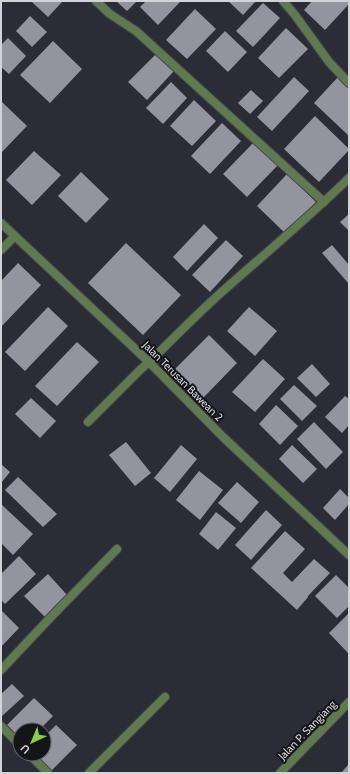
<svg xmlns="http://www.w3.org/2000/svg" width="350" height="774" viewBox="0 0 350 774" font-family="Cabin,sans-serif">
<rect width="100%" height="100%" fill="#2a2d35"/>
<g fill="#92959f">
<path d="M33 1H63L48 17 32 2Z"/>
<path d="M116 1H137L127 11Z"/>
<path d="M146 1H179L180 2 158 25 140 7Z"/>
<path d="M228 1H256L243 15Z"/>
<path d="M312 1H349V4L325 30 304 10Z"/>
<path d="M263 3 280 18 253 47 236 31Z"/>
<path d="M195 9 216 29 187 59 166 40Z"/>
<path d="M30 16 47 32 32 47 16 31Z"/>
<path d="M286 28 308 49 279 78 258 58Z"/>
<path d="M225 31 247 52 228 72 206 51Z"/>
<path d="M8 38 26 56 9 74 1 67V45Z"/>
<path d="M53 41 82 69 50 103 20 75Z"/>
<path d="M156 54 174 71 147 100 128 82Z"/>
<path d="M294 77 309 91 272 131 257 117Z"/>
<path d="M338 77 349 87V136L314 103Z"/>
<path d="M171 82 187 98 163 124 146 108Z"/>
<path d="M251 90 263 101 250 114 238 103Z"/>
<path d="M194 100 216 121 192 146 170 126Z"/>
<path d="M2 102 27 126 1 153V103Z"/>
<path d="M315 116 349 149V150L319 182 284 149Z"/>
<path d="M222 123 241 141 210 174 191 156Z"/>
<path d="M255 141 279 164 247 197 223 174Z"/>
<path d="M34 151 61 175 32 205 6 180Z"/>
<path d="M81 172 109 199 86 223 58 196Z"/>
<path d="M287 174 316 202 286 234 257 206Z"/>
<path d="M349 214V231L340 222Z"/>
<path d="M204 224 218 238 187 271 173 257Z"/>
<path d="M226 240 243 256 210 292 192 275Z"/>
<path d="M126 243 181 295 143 335 88 283Z"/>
<path d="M332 245 349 265V284L322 253Z"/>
<path d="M18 263 41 285 1 327V281Z"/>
<path d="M48 307 68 326 25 371 5 352Z"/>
<path d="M249 307 277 331 255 356 227 331Z"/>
<path d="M209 335 237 363 203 398 174 370Z"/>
<path d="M77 342 99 362 57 406 35 386Z"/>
<path d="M263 359 285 379 255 412 232 392Z"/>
<path d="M312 364 330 384 316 397 297 378Z"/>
<path d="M294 385 317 406 302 421 280 399Z"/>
<path d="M345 396 349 399V425L342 433 325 417Z"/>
<path d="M31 398 56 421 40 438 15 414Z"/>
<path d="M276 405 298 426 280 445 259 424Z"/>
<path d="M314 422 343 452 326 469 297 439Z"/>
<path d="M126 442 151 473 135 486 109 455Z"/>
<path d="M181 445 197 459 170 492 154 478Z"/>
<path d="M292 445 317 469 303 483 279 459Z"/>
<path d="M1 464 10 472 1 483Z"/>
<path d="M199 471 223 490 200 520 176 500Z"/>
<path d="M18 477 57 514 43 527 5 490Z"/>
<path d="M237 482 259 502 241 523 218 503Z"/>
<path d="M340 489 349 498V504L335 520 323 508Z"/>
<path d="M1 504 33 534 13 555 1 543Z"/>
<path d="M266 510 282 525 251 560 235 545Z"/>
<path d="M216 512 236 528 218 550 199 534Z"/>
<path d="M285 531 305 549 283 573 292 582 314 559 330 573 308 596V597L297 610 251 568Z"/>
<path d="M19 556 36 574 5 604 1 600V574Z"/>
<path d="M48 574 68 596 45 617 24 596Z"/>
<path d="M336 575 349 588V606L337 618 315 596Z"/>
<path d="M1 610 19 628 1 647Z"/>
<path d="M349 613V654L329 633Z"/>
<path d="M12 684 24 696 1 717V694Z"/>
<path d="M34 698 53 716 39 730H20V738L7 725Z"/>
<path d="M56 725 77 745 50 772 32 754H44V737Z"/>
<path d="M348 765 349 766V773H341Z"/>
</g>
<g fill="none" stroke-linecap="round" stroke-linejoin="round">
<defs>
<g id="service">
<path d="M88 422 141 369 149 362"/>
<path d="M89 773 165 697"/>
</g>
<g id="minor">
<path d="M96 1 110 14 136 31 324 202"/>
<path d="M283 1 295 15 329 62 349 83"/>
<path d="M1 223 149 362 223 437 349 555"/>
<path d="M1 250 15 236"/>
<path d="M149 362C174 338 198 313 224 290 266 253 309 217 349 178"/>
<path d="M1 670 49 619 117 549"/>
<path d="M1 726 20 745"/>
<path d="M29 754 48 773"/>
<path d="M280 773 349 702"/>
</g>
</defs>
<use href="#service" stroke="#45484f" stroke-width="10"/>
<use href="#minor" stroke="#45484f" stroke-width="10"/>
<use href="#service" stroke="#617951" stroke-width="8"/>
<use href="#minor" stroke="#617951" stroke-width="8"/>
</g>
<g text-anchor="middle" stroke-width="4" stroke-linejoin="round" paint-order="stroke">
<g font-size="11" fill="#d1d3d8" stroke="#141519">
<text transform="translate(183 381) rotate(45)" y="4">Jalan Terusan Bawean 2</text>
<text transform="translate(307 730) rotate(-46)" y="4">Jalan P. Sangiang</text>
</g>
</g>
<rect width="350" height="774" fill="none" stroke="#d1d3d8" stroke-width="4"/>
<g transform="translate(32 742) rotate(224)"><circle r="19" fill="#141519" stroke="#606165"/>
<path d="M0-3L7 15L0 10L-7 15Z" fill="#87cf4b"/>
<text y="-6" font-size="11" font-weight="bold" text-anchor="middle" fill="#d1d3d8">U</text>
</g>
</svg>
